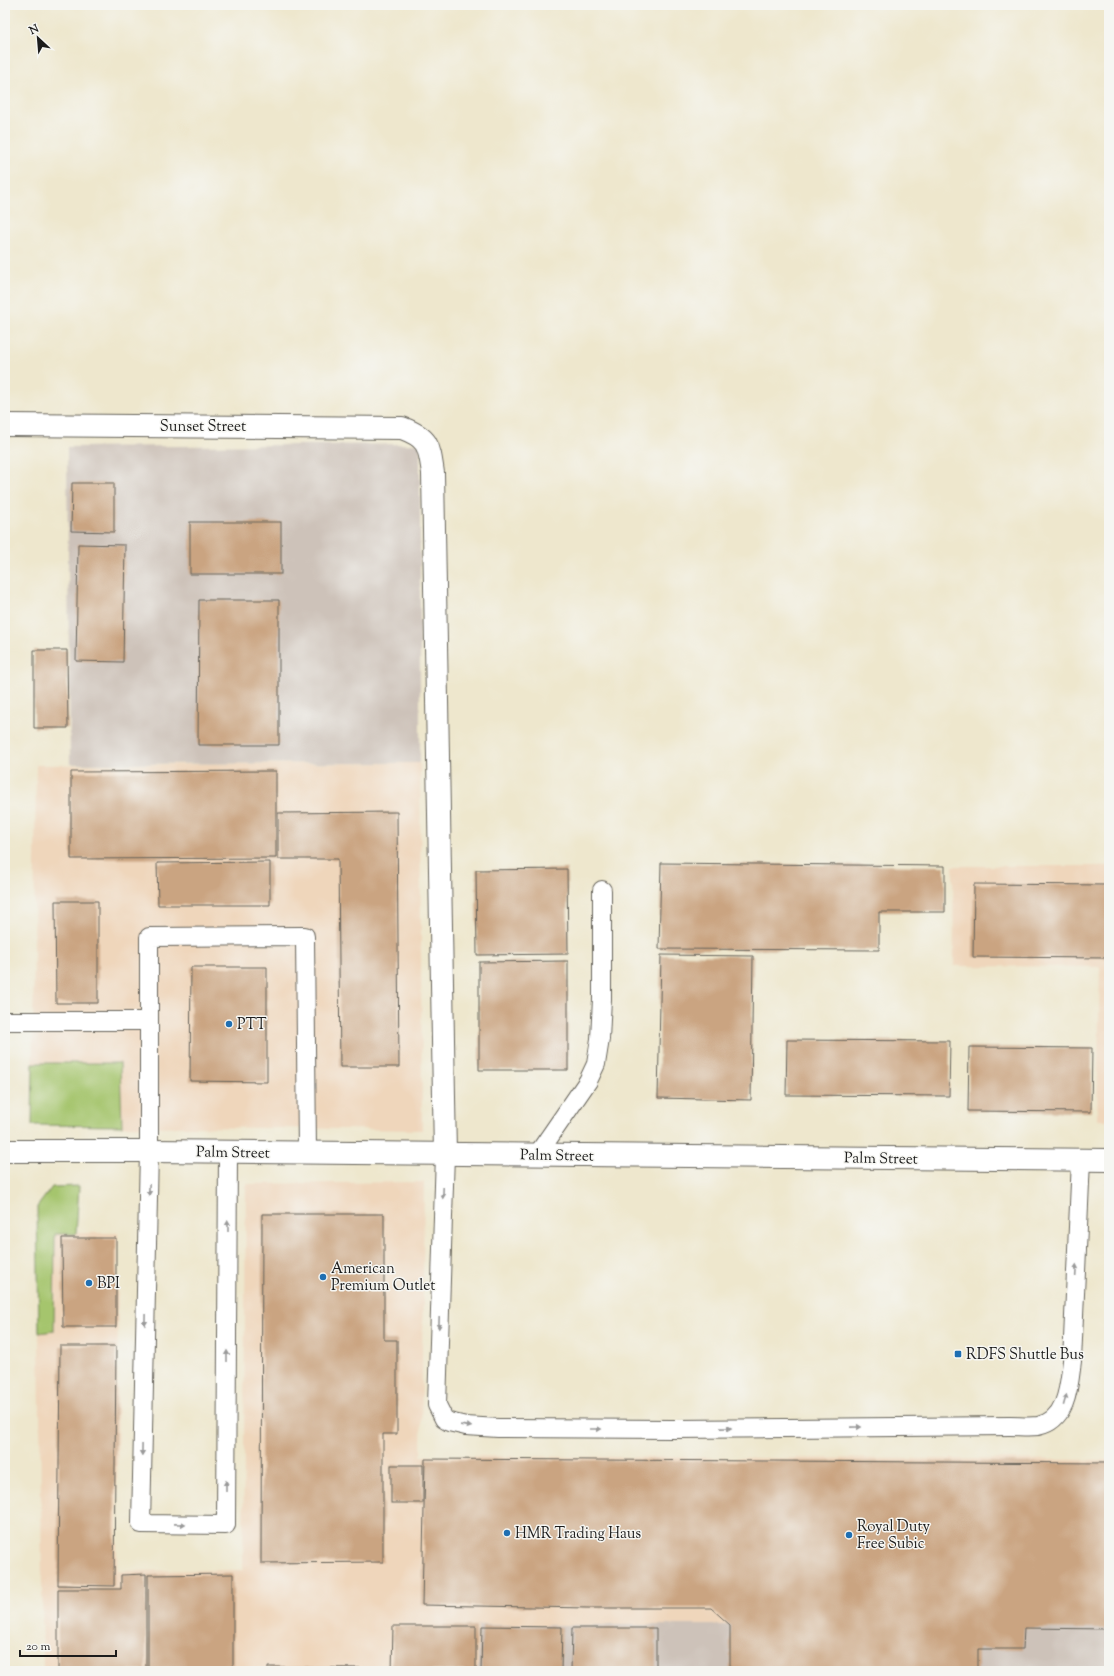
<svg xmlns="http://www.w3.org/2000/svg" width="1114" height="1676" viewBox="0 0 1114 1676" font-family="'Sorts Mill Goudy',serif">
<rect width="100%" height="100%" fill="#f6f6f2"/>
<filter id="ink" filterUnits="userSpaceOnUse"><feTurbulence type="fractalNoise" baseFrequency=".025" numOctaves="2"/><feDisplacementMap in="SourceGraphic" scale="8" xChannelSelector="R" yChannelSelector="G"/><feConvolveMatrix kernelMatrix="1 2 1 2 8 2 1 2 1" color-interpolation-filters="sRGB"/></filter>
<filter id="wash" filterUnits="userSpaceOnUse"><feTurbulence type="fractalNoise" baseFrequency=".012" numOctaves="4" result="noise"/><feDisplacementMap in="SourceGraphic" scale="16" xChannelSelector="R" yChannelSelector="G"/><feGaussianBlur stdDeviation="0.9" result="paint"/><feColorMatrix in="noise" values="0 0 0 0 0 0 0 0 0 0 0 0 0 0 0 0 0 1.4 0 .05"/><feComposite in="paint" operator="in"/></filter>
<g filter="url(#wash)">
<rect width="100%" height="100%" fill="#eee7cd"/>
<g fill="#efd6bb">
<path d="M420 763 422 1130 32 1125 36 765Z"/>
<path d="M953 866H1109V1120H1097L1100 967 954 966Z"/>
<path d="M424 1182 421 1456 1109 1460V1629L479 1625 478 1671H43L39 1333 54 1331 55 1233H118L117 1571 243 1570 246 1184Z"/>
</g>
<g fill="#cdc2b9">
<path d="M420 444V763L70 764 67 447Z"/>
<path d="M478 1625H730L1109 1629V1671H478Z"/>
</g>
<g fill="#a5c56d" stroke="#607044">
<path d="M33 1063H120L122 1126 32 1125Z"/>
<path d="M79 1186 76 1234H55L54 1331 39 1333 37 1207 52 1187Z"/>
</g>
<g id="blocks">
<g fill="#caa481">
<path d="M72 483H114V532L71 531Z"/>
<rect x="190" y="522" width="91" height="52"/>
<path d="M78 544 125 545 123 662 76 661Z"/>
<path d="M199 600H279V745H198Z"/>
<path d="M34 650H67L68 728H34Z"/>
<path d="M276 771V858L71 859V772Z"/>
<path d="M397 812 399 1067H340L338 859H278V813Z"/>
<path d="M270 862V905H158L157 863Z"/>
<path d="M661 863 945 866V912H879V950L659 949Z"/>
<path d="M567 869 568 954 477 955 476 870Z"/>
<path d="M974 884 1109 885V958L973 957Z"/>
<path d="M55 901H98V1003H56Z"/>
<path d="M661 955 753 956 751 1100 658 1098Z"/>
<path d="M568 961V1070H479V962Z"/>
<path d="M191 967H267V1082L190 1081Z"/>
<path d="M787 1040 950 1041 949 1096 786 1095Z"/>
<path d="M969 1047 1092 1048 1091 1112 968 1111Z"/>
<path d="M262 1214H384V1340H397V1434H383V1562L261 1563Z"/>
<path d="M62 1238H116V1327H63Z"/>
<path d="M60 1346H116L114 1586 58 1585Z"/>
<path d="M425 1459 1109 1463V1629L1024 1628 1023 1649H978V1671H730V1625L711 1608H588L422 1605Z"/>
<rect x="391" y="1465" width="32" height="38"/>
<path d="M146 1574V1671H58V1589H121V1575Z"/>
<path d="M233 1574V1671H148V1575Z"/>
<path d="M393 1626H476V1671H392Z"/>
<path d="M482 1626 562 1627 561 1671H481Z"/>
<path d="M572 1628H656V1671H571Z"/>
<path d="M268 1667 362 1668V1671H268Z"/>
</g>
</g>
</g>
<g filter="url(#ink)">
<use href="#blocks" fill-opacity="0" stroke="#66635a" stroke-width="1"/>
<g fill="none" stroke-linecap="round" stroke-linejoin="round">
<defs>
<g id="lane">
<path d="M5 1021H148"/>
<path d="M228 1152 226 1525 141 1524 149 1151V937L305 936 307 1153"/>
<path d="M445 1154 437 1405 444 1419 449 1422 466 1426 498 1428 673 1429 1010 1426C1019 1426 1029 1427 1038 1426 1068 1420 1069 1384 1072 1361L1081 1160"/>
<path d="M537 1155 588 1081 596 1064 600 1039 602 999V890"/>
</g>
<g id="street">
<path d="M5 425 402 428C429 438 429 446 433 473L445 1154"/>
<path d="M5 1151H149L1109 1160"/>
</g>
</defs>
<use href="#lane" stroke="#66635a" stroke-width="20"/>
<use href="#street" stroke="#66635a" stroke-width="24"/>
<use href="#lane" stroke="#fff" stroke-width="18"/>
<use href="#street" stroke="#fff" stroke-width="22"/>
</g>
<defs><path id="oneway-solid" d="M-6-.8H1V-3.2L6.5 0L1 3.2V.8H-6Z"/></defs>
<g fill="#999">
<use href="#oneway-solid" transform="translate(149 1190) rotate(91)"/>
<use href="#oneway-solid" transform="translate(443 1193) rotate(92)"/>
<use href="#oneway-solid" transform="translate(228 1226) rotate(-90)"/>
<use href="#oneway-solid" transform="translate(1076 1270) rotate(-87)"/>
<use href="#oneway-solid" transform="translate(145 1320) rotate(91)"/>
<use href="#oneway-solid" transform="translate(439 1323) rotate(92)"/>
<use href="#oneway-solid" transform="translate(227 1356) rotate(-90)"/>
<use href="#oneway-solid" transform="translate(1065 1400) rotate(-74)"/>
<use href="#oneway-solid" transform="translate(466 1426) rotate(8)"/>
<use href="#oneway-solid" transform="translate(856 1427) rotate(-1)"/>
<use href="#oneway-solid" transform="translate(726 1428) rotate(-1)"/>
<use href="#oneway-solid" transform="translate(596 1429)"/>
<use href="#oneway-solid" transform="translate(142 1450) rotate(91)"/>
<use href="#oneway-solid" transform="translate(226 1486) rotate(-90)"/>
<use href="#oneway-solid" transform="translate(180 1524) rotate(1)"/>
</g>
</g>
<g fill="#1f6fb2" stroke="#f6f6f2" stroke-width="1.5">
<circle cx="229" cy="1024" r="4"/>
<circle cx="323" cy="1277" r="4"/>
<circle cx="89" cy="1283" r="4"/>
<rect x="954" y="1350" width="8" height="8" rx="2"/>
<circle cx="507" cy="1533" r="4"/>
<circle cx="849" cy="1535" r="4"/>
</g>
<g text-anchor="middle" stroke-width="3" stroke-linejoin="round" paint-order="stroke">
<g font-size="15" fill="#1c1c1c" stroke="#f6f6f2">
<text x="203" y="431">Sunset Street</text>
<text transform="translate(233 1152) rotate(1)" y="5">Palm Street</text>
<text transform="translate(557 1155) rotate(1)" y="5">Palm Street</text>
<text transform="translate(881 1158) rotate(1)" y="5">Palm Street</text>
</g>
<g font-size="15" fill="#1c1c1c" stroke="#f6f6f2" text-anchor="start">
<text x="237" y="1029">PTT</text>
<text x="331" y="1273">American<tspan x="331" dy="17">Premium Outlet</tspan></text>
<text x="97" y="1288">BPI</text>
<text x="966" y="1359">RDFS Shuttle Bus</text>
<text x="857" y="1531">Royal Duty<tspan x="857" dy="17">Free Subic</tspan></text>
<text x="515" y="1538">HMR Trading Haus</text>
</g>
</g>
<rect width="1114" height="1676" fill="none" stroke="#f6f6f2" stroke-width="20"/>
<g transform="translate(38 38) rotate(334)" stroke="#f6f6f2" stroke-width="3" paint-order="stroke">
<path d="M0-3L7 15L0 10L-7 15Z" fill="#1c1c1c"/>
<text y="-6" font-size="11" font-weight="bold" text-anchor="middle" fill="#1c1c1c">N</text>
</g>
<path d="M20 1650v6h96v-6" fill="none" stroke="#1c1c1c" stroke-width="2"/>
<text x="26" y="1650" font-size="12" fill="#1c1c1c" stroke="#f6f6f2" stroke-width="3" paint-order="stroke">20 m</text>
</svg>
